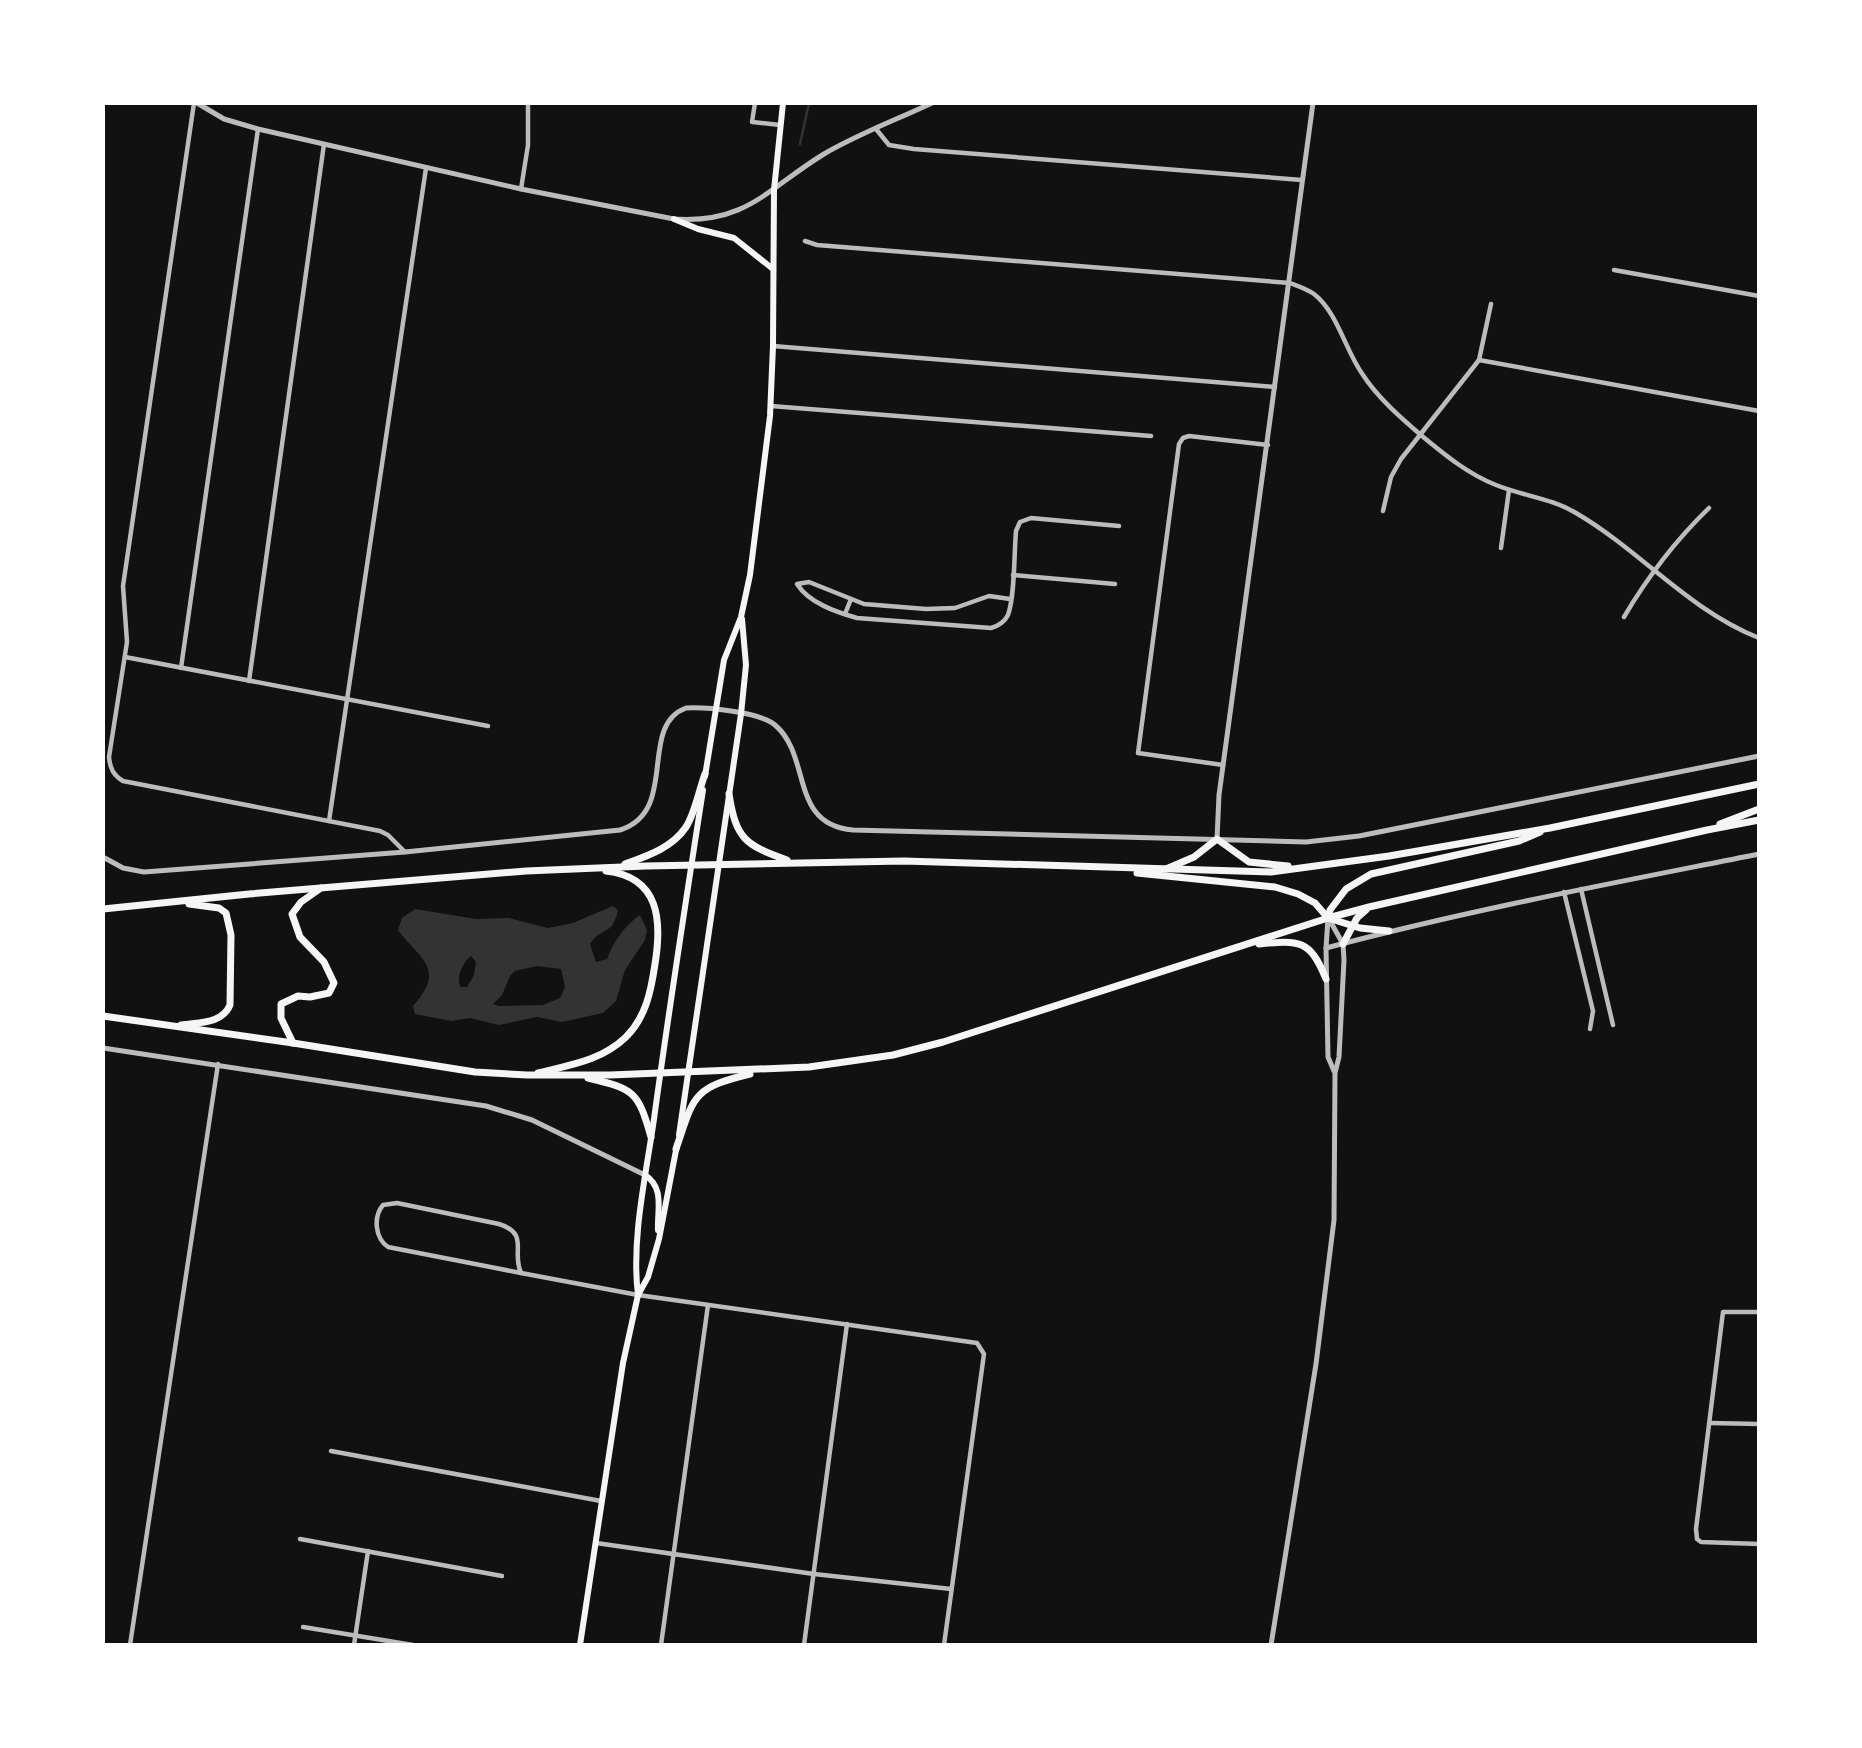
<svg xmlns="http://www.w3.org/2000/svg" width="1862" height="1748" viewBox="0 0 1862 1748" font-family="'Work Sans',sans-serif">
<rect width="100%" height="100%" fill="#111"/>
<path fill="#333" fill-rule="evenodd" d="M613 906 618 910C612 937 603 925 590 944L596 962 607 959C613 942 625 925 640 915L647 930 645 940 625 970 616 1001 603 1013 562 1022 537 1017 499 1025 470 1018 451 1021 415 1014 413 1006C447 968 420 960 398 930L402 918 415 909 476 919 509 918 548 928 573 923ZM471 956 476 962 474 975 467 987H461C455 978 463 962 471 956ZM537 966 561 969 565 987 560 998 543 1005 499 1006 493 1004 502 995 510 976 515 971Z"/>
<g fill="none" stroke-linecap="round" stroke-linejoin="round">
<path stroke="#333" stroke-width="2.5" d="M800 144 809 103"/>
<g stroke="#bcbcbc" stroke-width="4.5">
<path d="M194 103 123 586 127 642 109 757C110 768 113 775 123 781L380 831 388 835 405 852"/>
<path d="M755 103 752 122 780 125"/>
<path d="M876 129 889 145 914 149 1302 180"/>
<path d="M521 189 528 145V103"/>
<path d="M805 241 817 245 1290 283C1298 286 1307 289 1314 294 1338 313 1345 350 1363 375 1378 398 1401 418 1422 436 1445 455 1468 474 1496 485 1523 496 1551 498 1576 513 1641 551 1687 609 1759 638"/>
<path d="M1614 270 1759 296"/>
<path d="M773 346 1275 387"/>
<path d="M1479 360 1759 411"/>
<path d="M771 406 1151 436"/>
<path d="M1383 511 1391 477 1401 459 1479 360 1491 304"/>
<path d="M1501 548 1509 490"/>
<path d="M1013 575 1115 584"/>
<path d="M1010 599 989 596 955 608 926 609 864 604 809 582 797 584C809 603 836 612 857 618L991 628C998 626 1004 623 1008 615 1015 596 1014 553 1016 531L1020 522 1031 518 1119 526"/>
<path d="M845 614 851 599"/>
<path d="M1624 617C1647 578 1676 540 1709 508"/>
<path d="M125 657 488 726"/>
<path d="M181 668 258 129"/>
<path d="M249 681 324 144"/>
<path d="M1223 765 1138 753 1179 444 1183 438 1189 436 1268 445"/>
<path d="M329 821 426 168"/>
<path d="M1581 889 1613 1025"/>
<path d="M1564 892 1593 1011 1590 1029"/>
<path d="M397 1203 499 1224C530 1234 511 1251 521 1273L388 1247C375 1238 373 1217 383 1205Z"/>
<path d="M521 1273 638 1295 977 1343 984 1354 944 1645"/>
<path d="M1759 1312H1723L1696 1529 1697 1539 1701 1542 1759 1544"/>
<path d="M1710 1423 1759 1424"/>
<path d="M331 1451 601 1501"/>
<path d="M300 1539 502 1576"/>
<path d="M596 1543 814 1574 951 1589"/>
<path d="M303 1627 413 1645"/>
<path d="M130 1645 218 1064"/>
<path d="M354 1645 368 1551"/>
<path d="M661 1645 708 1305"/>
<path d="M804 1645 847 1324"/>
</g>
<g stroke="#bcbcbc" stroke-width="5">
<path d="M197 103 224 119 258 129 521 189 674 219C747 224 768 188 824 154 858 134 896 120 932 103"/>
<path d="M1217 839 1219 795 1313 103"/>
<path d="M103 857 123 868 144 872 405 852 620 830C680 811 637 726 686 708 707 707 760 712 775 725 812 756 789 825 853 830L1306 842 1359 836 1759 756"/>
<path d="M1328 918 1326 948 1328 1057 1334 1071"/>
<path d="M1326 948C1469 910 1614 883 1759 854"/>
<path d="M103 1048 486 1106 532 1120 645 1175"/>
<path d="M1271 1645 1316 1364 1334 1220 1335 1073 1339 1057 1344 960 1343 944 1329 919"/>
</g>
<g stroke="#f5f5f5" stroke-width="6">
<path d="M674 219 698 229 734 238 773 269"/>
<path d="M705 776 724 660 741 617 750 575 770 416 773 346 774 190 783 103"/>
<path d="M679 1135 741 714 746 665 742 619"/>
<path d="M645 1175C665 1188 657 1210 658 1230"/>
<path d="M638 1295C631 1239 646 1175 654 1119 669 1009 686 900 703 790"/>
<path d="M580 1645 623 1363 638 1295 648 1277 659 1239 677 1145"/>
</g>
<g stroke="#f5f5f5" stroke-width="7">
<path d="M729 794C736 839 745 845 787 860"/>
<path d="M1720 824 1759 809"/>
<path d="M625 864C647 856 672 848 686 827 695 813 699 790 705 774"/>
<path d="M1166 869 1194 857 1217 839 1249 862 1288 866"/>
<path d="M1137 873 1275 887 1298 894 1315 903 1328 918 1360 928 1389 931"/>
<path d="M103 909 249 894 526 871 646 866 904 861 1271 872 1389 856 1550 828 1759 784"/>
<path d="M1328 918 1330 910 1346 889 1371 874 1519 841 1540 832"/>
<path d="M1259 944C1299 940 1310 939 1326 979"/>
<path d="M1343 944 1357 918 1366 910"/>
<path d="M103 1016 293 1043 475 1072 527 1075H610L809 1067 893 1055 943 1042 1328 918 1369 907 1707 830 1759 820"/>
<path d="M181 1025C199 1022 222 1024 230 1005L231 935 226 913 219 908 189 904"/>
<path d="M293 1043 281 1018V1004L298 996 310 997 329 993 334 983 324 962 300 937 292 914 301 902 321 888"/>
<path d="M538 1073C570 1065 601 1061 626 1037 646 1017 651 991 655 964 662 921 660 877 606 871"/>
<path d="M588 1078C634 1089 638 1091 651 1137"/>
<path d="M676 1149C694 1096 692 1088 750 1074"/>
</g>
</g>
<rect width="1862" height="1748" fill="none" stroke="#ffffff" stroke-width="210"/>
</svg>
